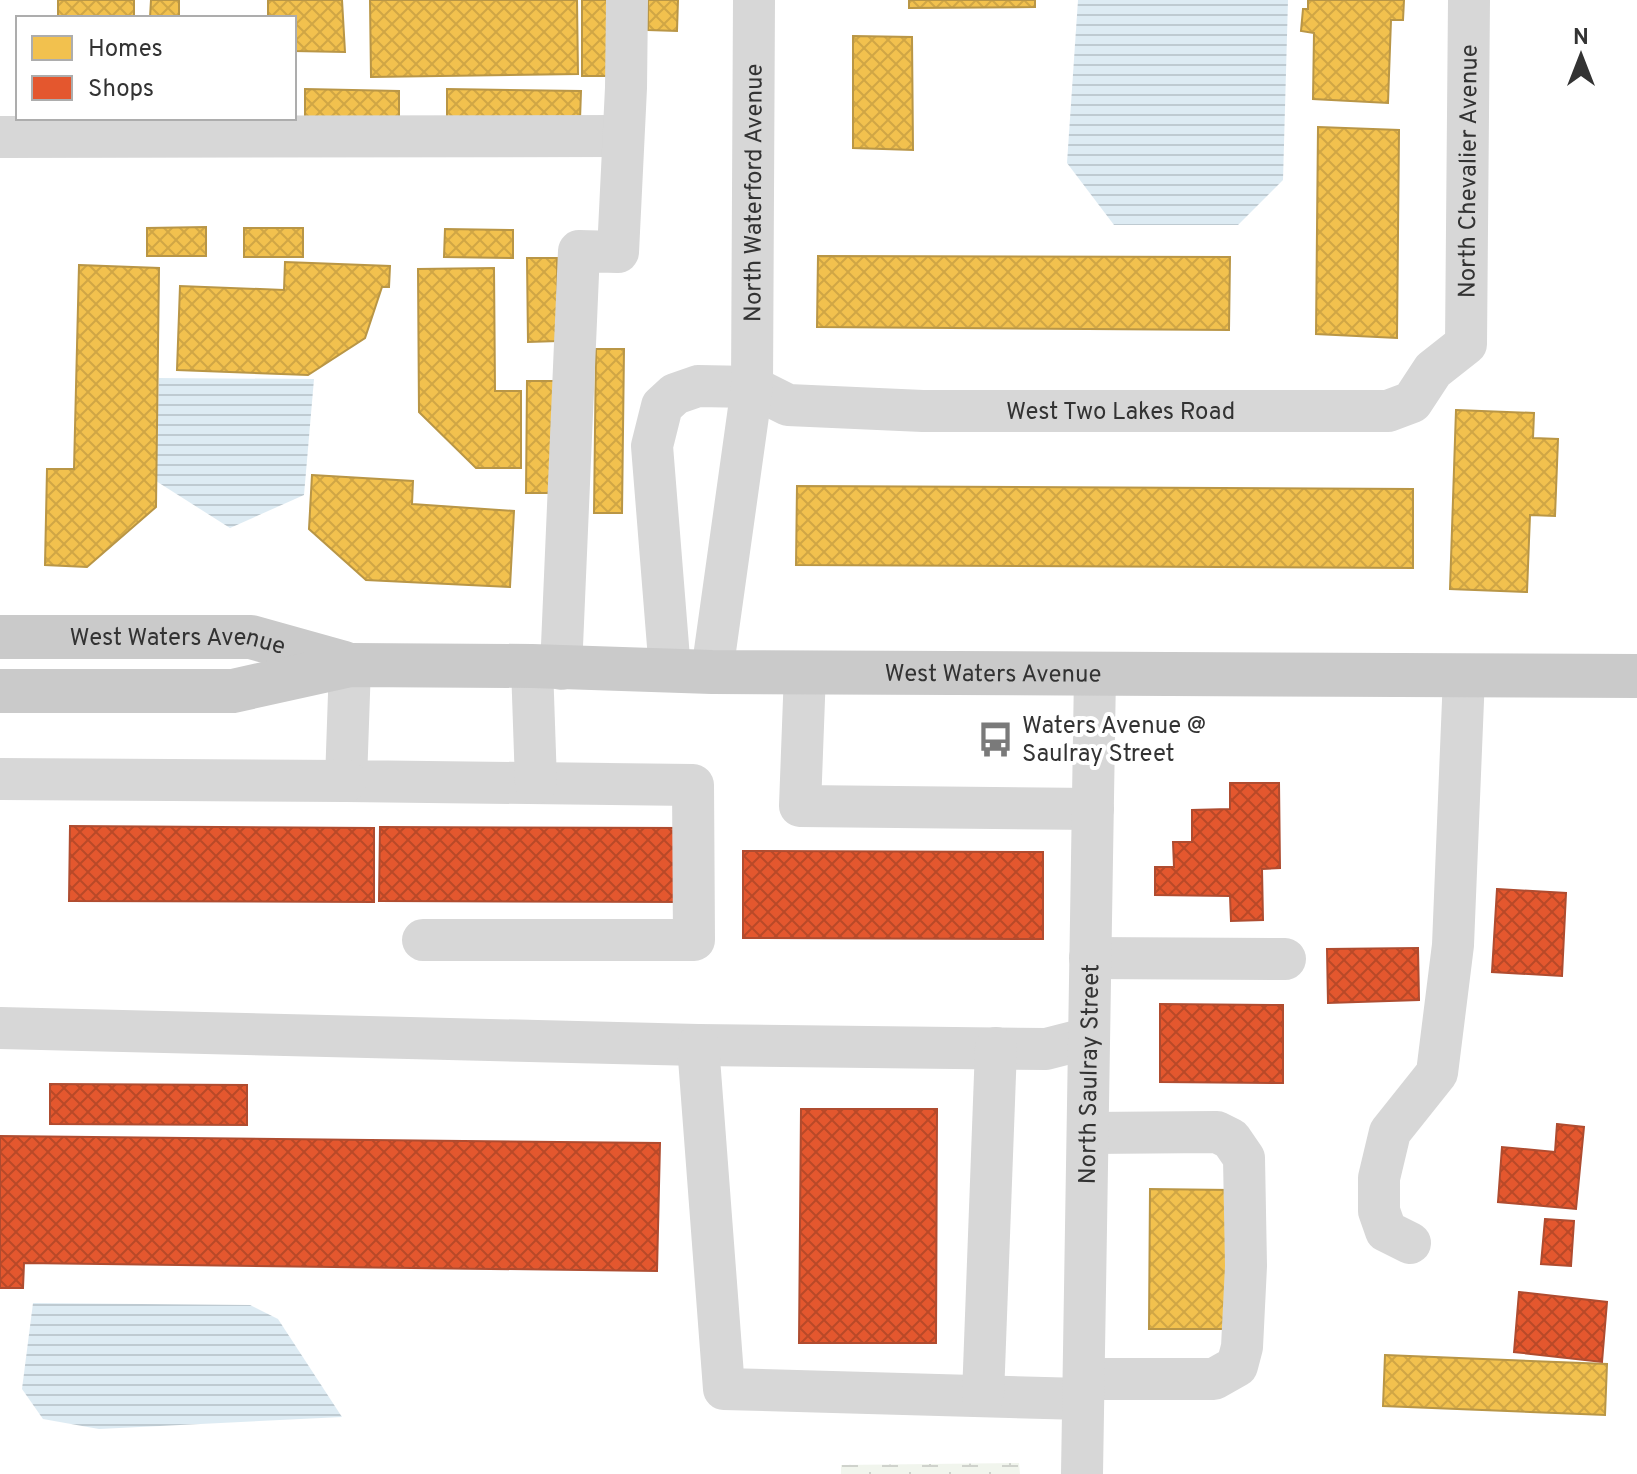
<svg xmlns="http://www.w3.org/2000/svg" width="1637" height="1474" viewBox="0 0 1637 1474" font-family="Overpass,sans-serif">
<defs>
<pattern id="wetland-marsh" width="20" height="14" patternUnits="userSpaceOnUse" patternTransform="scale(2)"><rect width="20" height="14" fill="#f1f5ed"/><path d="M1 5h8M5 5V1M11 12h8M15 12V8" fill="none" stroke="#cfd2cc"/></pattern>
<pattern id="water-rules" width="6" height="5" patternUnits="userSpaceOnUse" patternTransform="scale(2)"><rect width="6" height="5" fill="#ddebf3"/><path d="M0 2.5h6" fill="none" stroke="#becad1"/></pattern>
<pattern id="homes-cross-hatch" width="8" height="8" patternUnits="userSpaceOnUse" patternTransform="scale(2)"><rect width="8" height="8" fill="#f2c14e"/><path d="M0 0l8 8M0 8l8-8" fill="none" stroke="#d0a645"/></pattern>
<pattern id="shops-cross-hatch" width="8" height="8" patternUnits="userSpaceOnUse" patternTransform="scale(2)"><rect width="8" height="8" fill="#e4572e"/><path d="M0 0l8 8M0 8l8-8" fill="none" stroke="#b94928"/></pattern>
</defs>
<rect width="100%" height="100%" fill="#fff"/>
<path fill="url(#wetland-marsh)" d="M1019 1463 1020 1474H841V1465Z"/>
<g fill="url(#water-rules)">
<path d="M1078 0H1288L1283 180 1238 225H1114L1067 163Z"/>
<path d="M159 378 314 379 304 495 230 528 156 481Z"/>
<path d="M33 1303 250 1305 278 1319 342 1417 99 1429 43 1419 22 1389Z"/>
</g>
<g fill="url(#homes-cross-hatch)" stroke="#b99646" stroke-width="2">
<rect x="58" y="0" width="76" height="18"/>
<path d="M151 0H179V18H150Z"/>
<path d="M268 0H342L345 52 294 51V18H268Z"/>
<path d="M370 0H577L578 74 371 77Z"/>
<path d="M582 0H610L609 76H582Z"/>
<path d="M648 0H678L677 31 648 30Z"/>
<path d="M909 0H1035V7L909 8Z"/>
<path d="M1308 0H1404L1403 20H1391L1388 103 1313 99 1314 33 1301 31 1303 9H1308Z"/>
<path d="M853 36 912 37 913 150 853 148Z"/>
<path d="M305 89 399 91V119L305 118Z"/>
<path d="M447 89 581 91 580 120 447 118Z"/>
<path d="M1318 127 1399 130 1397 338 1316 334Z"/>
<path d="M206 227V256H147V228Z"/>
<rect x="244" y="228" width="59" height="29"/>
<path d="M445 229 513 230V258L444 257Z"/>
<path d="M818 256 1230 257 1229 330 817 327Z"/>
<path d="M527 258H557L558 341 528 342Z"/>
<path d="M285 262 390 266 389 287H382L365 338 308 375 177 370 180 286 284 290Z"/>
<path d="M79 265 159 268 156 507 87 567 45 565 47 469H74Z"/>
<path d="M494 268 495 391H521V468H476L419 412 418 269Z"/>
<path d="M596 349H624L622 513H594Z"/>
<path d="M527 381H554V493H526Z"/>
<path d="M1456 410 1534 413 1533 438 1558 439 1555 516 1530 515 1527 592 1450 589Z"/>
<path d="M312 475 413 481 412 504 514 511 510 587 366 580 309 529Z"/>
<path d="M797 486 1413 489V568L796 565Z"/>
<path d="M1150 1189 1230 1190 1229 1329H1149Z"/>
<path d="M1385 1355 1607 1364 1605 1415 1383 1406Z"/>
</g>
<g fill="url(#shops-cross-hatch)" stroke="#af4c30" stroke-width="2">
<path d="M1230 783H1279L1280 868 1262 869 1263 920 1231 921 1230 896 1155 895V867H1174L1173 842H1192V810L1230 809Z"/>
<path d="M70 826 374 828V902L69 901Z"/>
<path d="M380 827 686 828 685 902 379 901Z"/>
<path d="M743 851 1043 852V939L743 938Z"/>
<path d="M1497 889 1566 893 1562 976 1492 972Z"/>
<path d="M1418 948 1419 1000 1328 1003 1327 949Z"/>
<path d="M1160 1004 1283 1005V1083L1160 1082Z"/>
<path d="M50 1084 247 1085V1125L50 1124Z"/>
<path d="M801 1109H937L936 1343H799Z"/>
<path d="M1557 1124 1584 1127 1576 1209 1498 1202 1502 1147 1555 1152Z"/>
<path d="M0 1136 660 1143 657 1271 24 1263 23 1288H0Z"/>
<path d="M1545 1219 1574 1221 1571 1266 1541 1264Z"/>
<path d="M1519 1292 1607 1302 1602 1362 1514 1352Z"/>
</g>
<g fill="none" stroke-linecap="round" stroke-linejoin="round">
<g stroke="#d7d7d7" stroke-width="42">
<path d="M0 137 623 136"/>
<path d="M350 665 346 781 693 785 694 940H423"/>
<path d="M532 666 536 783"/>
<path d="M561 669 579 251 618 252 626 88 627 0"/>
<path id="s1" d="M670 671 652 446 662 406 675 394 698 386 752 387 788 405 923 411H1388L1412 402 1433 370 1466 344 1469 0"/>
<path id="s2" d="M712 672 752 387 754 0"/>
<path d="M805 672 800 806 1093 809"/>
<path d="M0 779 346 781"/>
<path d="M1090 958 1285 959"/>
<path d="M0 1028 698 1045 1046 1049 1089 1038"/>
<path d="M698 1045 724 1389 1083 1399"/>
<path d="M1410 1243 1386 1231 1379 1211V1178L1390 1132 1437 1073 1453 945 1464 676"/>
<path d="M1084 1379H1214L1237 1366 1242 1347 1246 1266 1244 1158 1231 1139 1217 1132 1088 1133"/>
<path d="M983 1396 996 1048"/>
<path id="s3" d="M1082 1474 1095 674"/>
</g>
<g stroke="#cacaca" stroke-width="44">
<path id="s4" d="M0 637H251L344 663"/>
<path id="s5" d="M0 691H233L350 665 532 666 712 672 1637 676"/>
</g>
</g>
<defs>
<symbol id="bus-bare" viewBox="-9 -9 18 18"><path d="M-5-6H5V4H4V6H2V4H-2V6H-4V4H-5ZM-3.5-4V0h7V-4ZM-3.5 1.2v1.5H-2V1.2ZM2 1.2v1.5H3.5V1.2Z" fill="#7a7a7a" stroke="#fff" stroke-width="2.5" paint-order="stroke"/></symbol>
</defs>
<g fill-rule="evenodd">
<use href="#bus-bare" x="970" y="714" width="51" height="51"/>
</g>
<g text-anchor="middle" stroke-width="8" stroke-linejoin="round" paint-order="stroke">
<g font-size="24" fill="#333" stroke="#fff">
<text dy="8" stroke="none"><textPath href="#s1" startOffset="1282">North Chevalier Avenue</textPath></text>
<text dy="8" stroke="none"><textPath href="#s2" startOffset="482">North Waterford Avenue</textPath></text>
<text dy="8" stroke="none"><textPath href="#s1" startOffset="736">West Two Lakes Road</textPath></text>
<text dy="8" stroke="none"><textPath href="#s4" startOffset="178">West Waters Avenue</textPath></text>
<text dy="8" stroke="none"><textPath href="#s5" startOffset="996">West Waters Avenue</textPath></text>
<text dy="8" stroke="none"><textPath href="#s3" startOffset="400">North Saulray Street</textPath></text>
</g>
<g font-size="24" fill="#333" stroke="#fff" text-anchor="start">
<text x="1022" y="733">Waters Avenue @<tspan x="1022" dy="28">Saulray Street</tspan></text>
</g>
</g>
<rect x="16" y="16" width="280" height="104" fill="#ffffff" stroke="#adadad" stroke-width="2"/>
<rect x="32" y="36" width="40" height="24" fill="#f2c14e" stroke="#adadad" stroke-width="2"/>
<text x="88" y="56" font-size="24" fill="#333333">Homes</text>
<rect x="32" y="76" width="40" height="24" fill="#e4572e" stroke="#adadad" stroke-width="2"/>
<text x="88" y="96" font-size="24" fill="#333333">Shops</text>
<g transform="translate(1581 56)" stroke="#ffffff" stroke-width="6" paint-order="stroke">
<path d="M0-6L14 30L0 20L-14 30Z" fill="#333333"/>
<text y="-12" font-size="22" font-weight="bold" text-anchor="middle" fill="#333333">N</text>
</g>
</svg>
